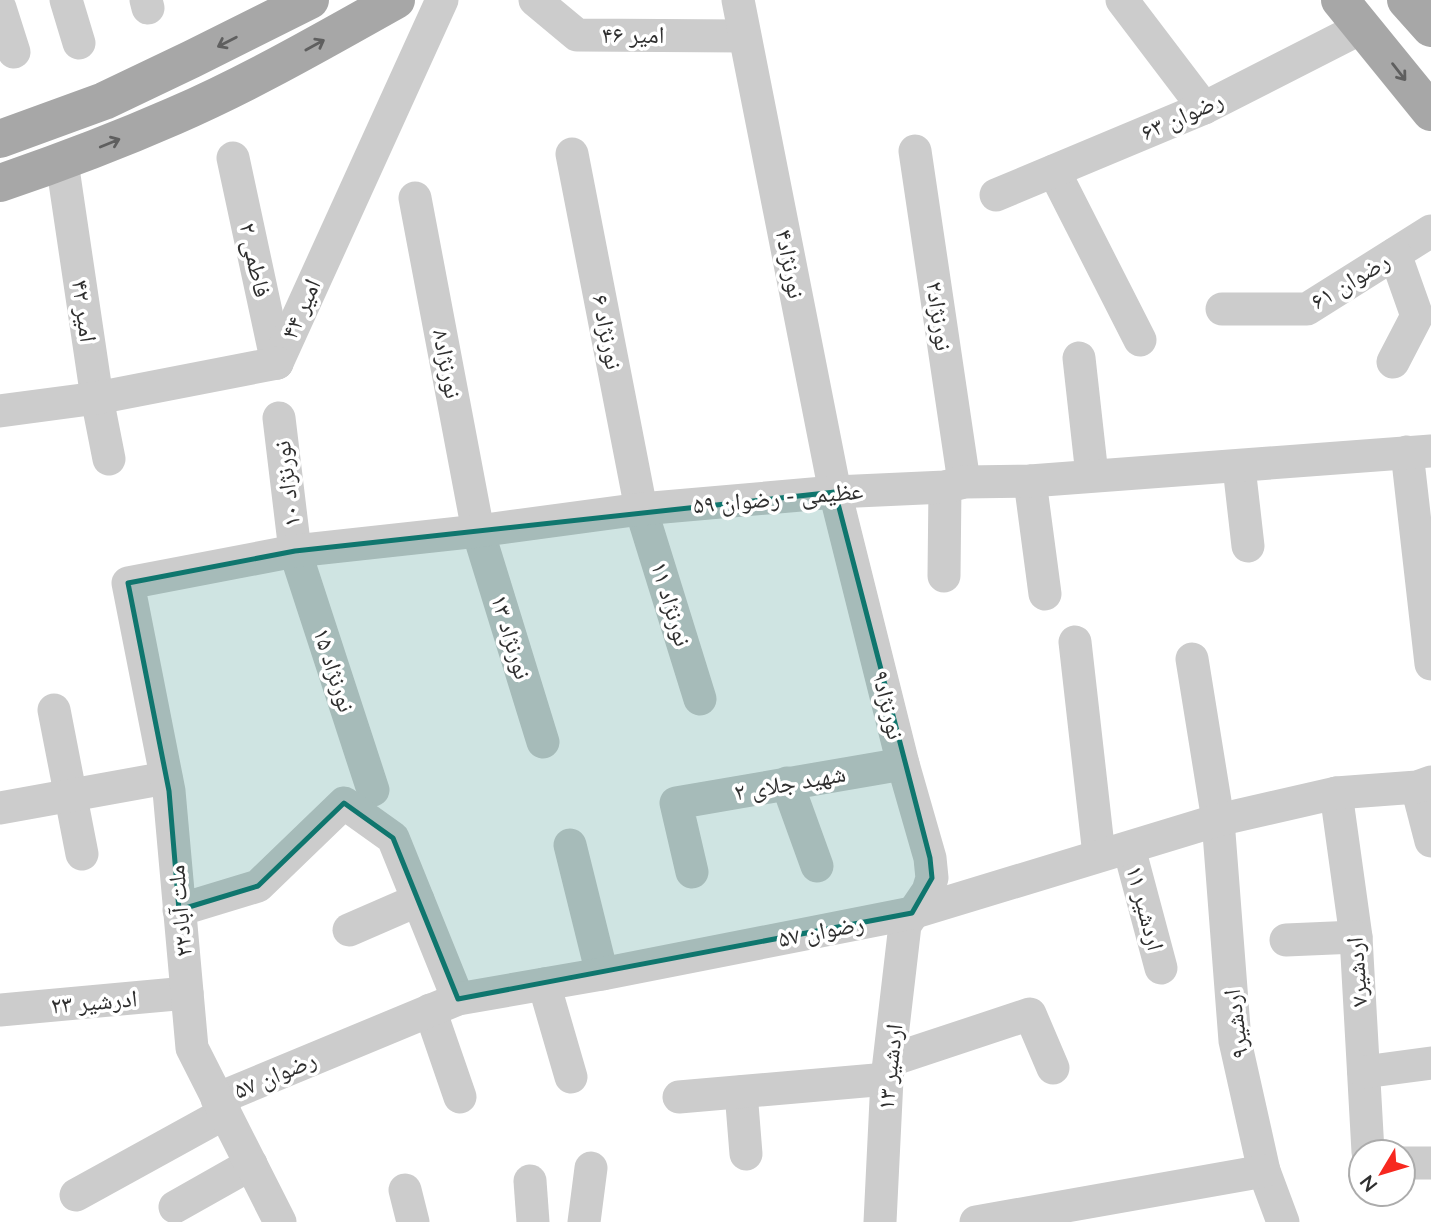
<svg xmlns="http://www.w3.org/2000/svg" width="1431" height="1222" viewBox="0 0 1431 1222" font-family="Lato,'Noto Naskh Arabic',sans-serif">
<rect width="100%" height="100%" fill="#fff"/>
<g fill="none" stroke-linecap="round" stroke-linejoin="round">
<g stroke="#ccc" stroke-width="33">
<path d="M66 0 79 43"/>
<path d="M146 0 148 8"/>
<path d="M535 0 577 35 744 36"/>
<path d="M738 0 835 492 903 764 930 858 932 878 928 891 905 925 887 1079 880 1222"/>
<path d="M1122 0 1204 108"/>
<path d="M0 8 14 52"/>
<path d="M915 151 964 482"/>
<path d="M572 154 641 509 700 699"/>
<path d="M233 158 277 363"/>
<path d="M62 162 97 398 109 459"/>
<path d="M1054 171 1140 340"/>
<path d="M996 195 1204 108 1363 27"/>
<path d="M415 198 478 531 543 742"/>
<path d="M1222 309H1307L1431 231"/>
<path d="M1079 358 1092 475"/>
<path d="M1393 362 1417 316 1395 254"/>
<path d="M277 363 442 0"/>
<path d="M0 411 97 398 277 363"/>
<path d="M279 418 295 551 373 790"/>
<path d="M1407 452 1431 664"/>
<path d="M1239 467 1248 546"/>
<path d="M1030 481 1045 594"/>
<path d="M944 576 945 487"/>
<path d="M1075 642 1099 855"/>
<path d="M1192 659 1218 820 1235 1041 1264 1171 1283 1222"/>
<path d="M54 710 82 854"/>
<path d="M787 783 817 866"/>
<path d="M1417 787 1431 841"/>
<path d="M1336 793 1356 937 1368 1152"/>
<path d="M0 808 166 778"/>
<path d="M570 845 602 974"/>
<path d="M1129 848 1161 968"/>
<path d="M692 872 676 803 903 764"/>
<path d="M179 910 258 886 344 803 393 838 458 999"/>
<path d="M349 930 418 900"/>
<path d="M1286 940 1356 937"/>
<path d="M544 984 571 1077"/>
<path d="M0 1010 187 993"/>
<path d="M430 1010 460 1097"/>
<path d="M891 1060 1030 1014 1053 1068"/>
<path d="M1364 1072 1431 1063"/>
<path d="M741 1092 746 1154"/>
<path d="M679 1097 887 1079"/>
<path d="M217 1099 458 999 602 974 912 913 1218 820 1336 793 1417 787 1431 782"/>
<path d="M1403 1163H1431"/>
<path d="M530 1181 533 1222"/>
<path d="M405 1190 413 1222"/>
<path d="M76 1195 225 1113"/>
<path d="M175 1207 251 1164"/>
<path d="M280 1222 192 1048 169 791 128 583 295 551 478 531 641 509 835 492 945 487 964 482 1030 481 1431 451"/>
<path d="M584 1222 591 1168"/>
<path d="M976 1222 1264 1171"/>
</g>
<g stroke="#a7a7a7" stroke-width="38">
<path d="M1340 0 1431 112"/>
<path d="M1406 0 1431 28"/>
<path d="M0 139 104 101 192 59 310 0"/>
<path d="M0 183C59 163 117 141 174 116 250 83 323 41 396 0"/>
</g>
</g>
<defs><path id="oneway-shaft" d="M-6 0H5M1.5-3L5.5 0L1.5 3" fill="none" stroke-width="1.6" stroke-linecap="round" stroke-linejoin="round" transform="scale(1.75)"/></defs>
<g stroke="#5f5f5f">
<use href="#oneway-shaft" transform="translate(227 42) rotate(153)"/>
<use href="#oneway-shaft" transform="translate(315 45) rotate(-29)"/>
<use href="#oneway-shaft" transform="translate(1399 72) rotate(52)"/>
<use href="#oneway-shaft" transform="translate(110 143) rotate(-22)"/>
</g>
<path fill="#0f766e" fill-opacity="0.2" stroke="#0f766e" stroke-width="5" stroke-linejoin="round" d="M835 492 930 858 932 878 912 913 458 999 393 838 344 803 258 886 179 910 169 791 128 583 295 551Z"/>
<g text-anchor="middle" stroke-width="7" stroke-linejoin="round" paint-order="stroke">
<g font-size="24" fill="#2f2f2f" stroke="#fff">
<text x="633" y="43">امیر ۴۶</text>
<text transform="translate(1182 116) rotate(-24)" y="8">رضوان ۶۳</text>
<text transform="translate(255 260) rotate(78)" y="8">فاطمی ۲</text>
<text transform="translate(790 264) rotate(79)" y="8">نورنژاد۴</text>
<text transform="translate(1350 281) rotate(-31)" y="8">رضوان ۶۱</text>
<text transform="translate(301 309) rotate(-66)" y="8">امیر ۴۴</text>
<text transform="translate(84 311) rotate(82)" y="8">امیر ۴۲</text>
<text transform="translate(939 316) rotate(82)" y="8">نورنژاد۲</text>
<text transform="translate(607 332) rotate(79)" y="8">نورنژاد ۶</text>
<text transform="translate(447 364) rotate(79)" y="8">نورنژاد۸</text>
<text transform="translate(287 484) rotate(-97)" y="8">نورنژاد ۱۰</text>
<text transform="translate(778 498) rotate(-5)" y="8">عظیمی - رضوان ۵۹</text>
<text transform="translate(671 604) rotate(73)" y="8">نورنژاد ۱۱</text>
<text transform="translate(511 637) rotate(73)" y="8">نورنژاد ۱۳</text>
<text transform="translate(334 670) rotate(72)" y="8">نورنژاد ۱۵</text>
<text transform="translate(888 705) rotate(76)" y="8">نورنژاد۹</text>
<text transform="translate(790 783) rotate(-10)" y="8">شهید جلای ۲</text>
<text transform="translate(1145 908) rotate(75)" y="8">اردشیر ۱۱</text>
<text transform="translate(180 911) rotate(-95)" y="8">ملت آباد۲۲</text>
<text transform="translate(821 931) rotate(-11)" y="8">رضوان ۵۷</text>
<text transform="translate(1357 972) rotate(-94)" y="8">اردشیر۷</text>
<text transform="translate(94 1002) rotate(-5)" y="8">ادرشیر ۲۳</text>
<text transform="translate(1236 1024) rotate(-97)" y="8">اردشیر۹</text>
<text transform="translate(890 1067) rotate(-84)" y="8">اردشیر ۱۳</text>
<text transform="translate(275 1075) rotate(-23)" y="8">رضوان ۵۷</text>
</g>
</g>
<g transform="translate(1382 1173) rotate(232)"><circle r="33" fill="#ffffff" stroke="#acacac" stroke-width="2"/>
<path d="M0-5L12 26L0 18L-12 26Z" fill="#f7281f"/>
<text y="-10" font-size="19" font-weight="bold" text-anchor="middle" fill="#2f2f2f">N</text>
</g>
</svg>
